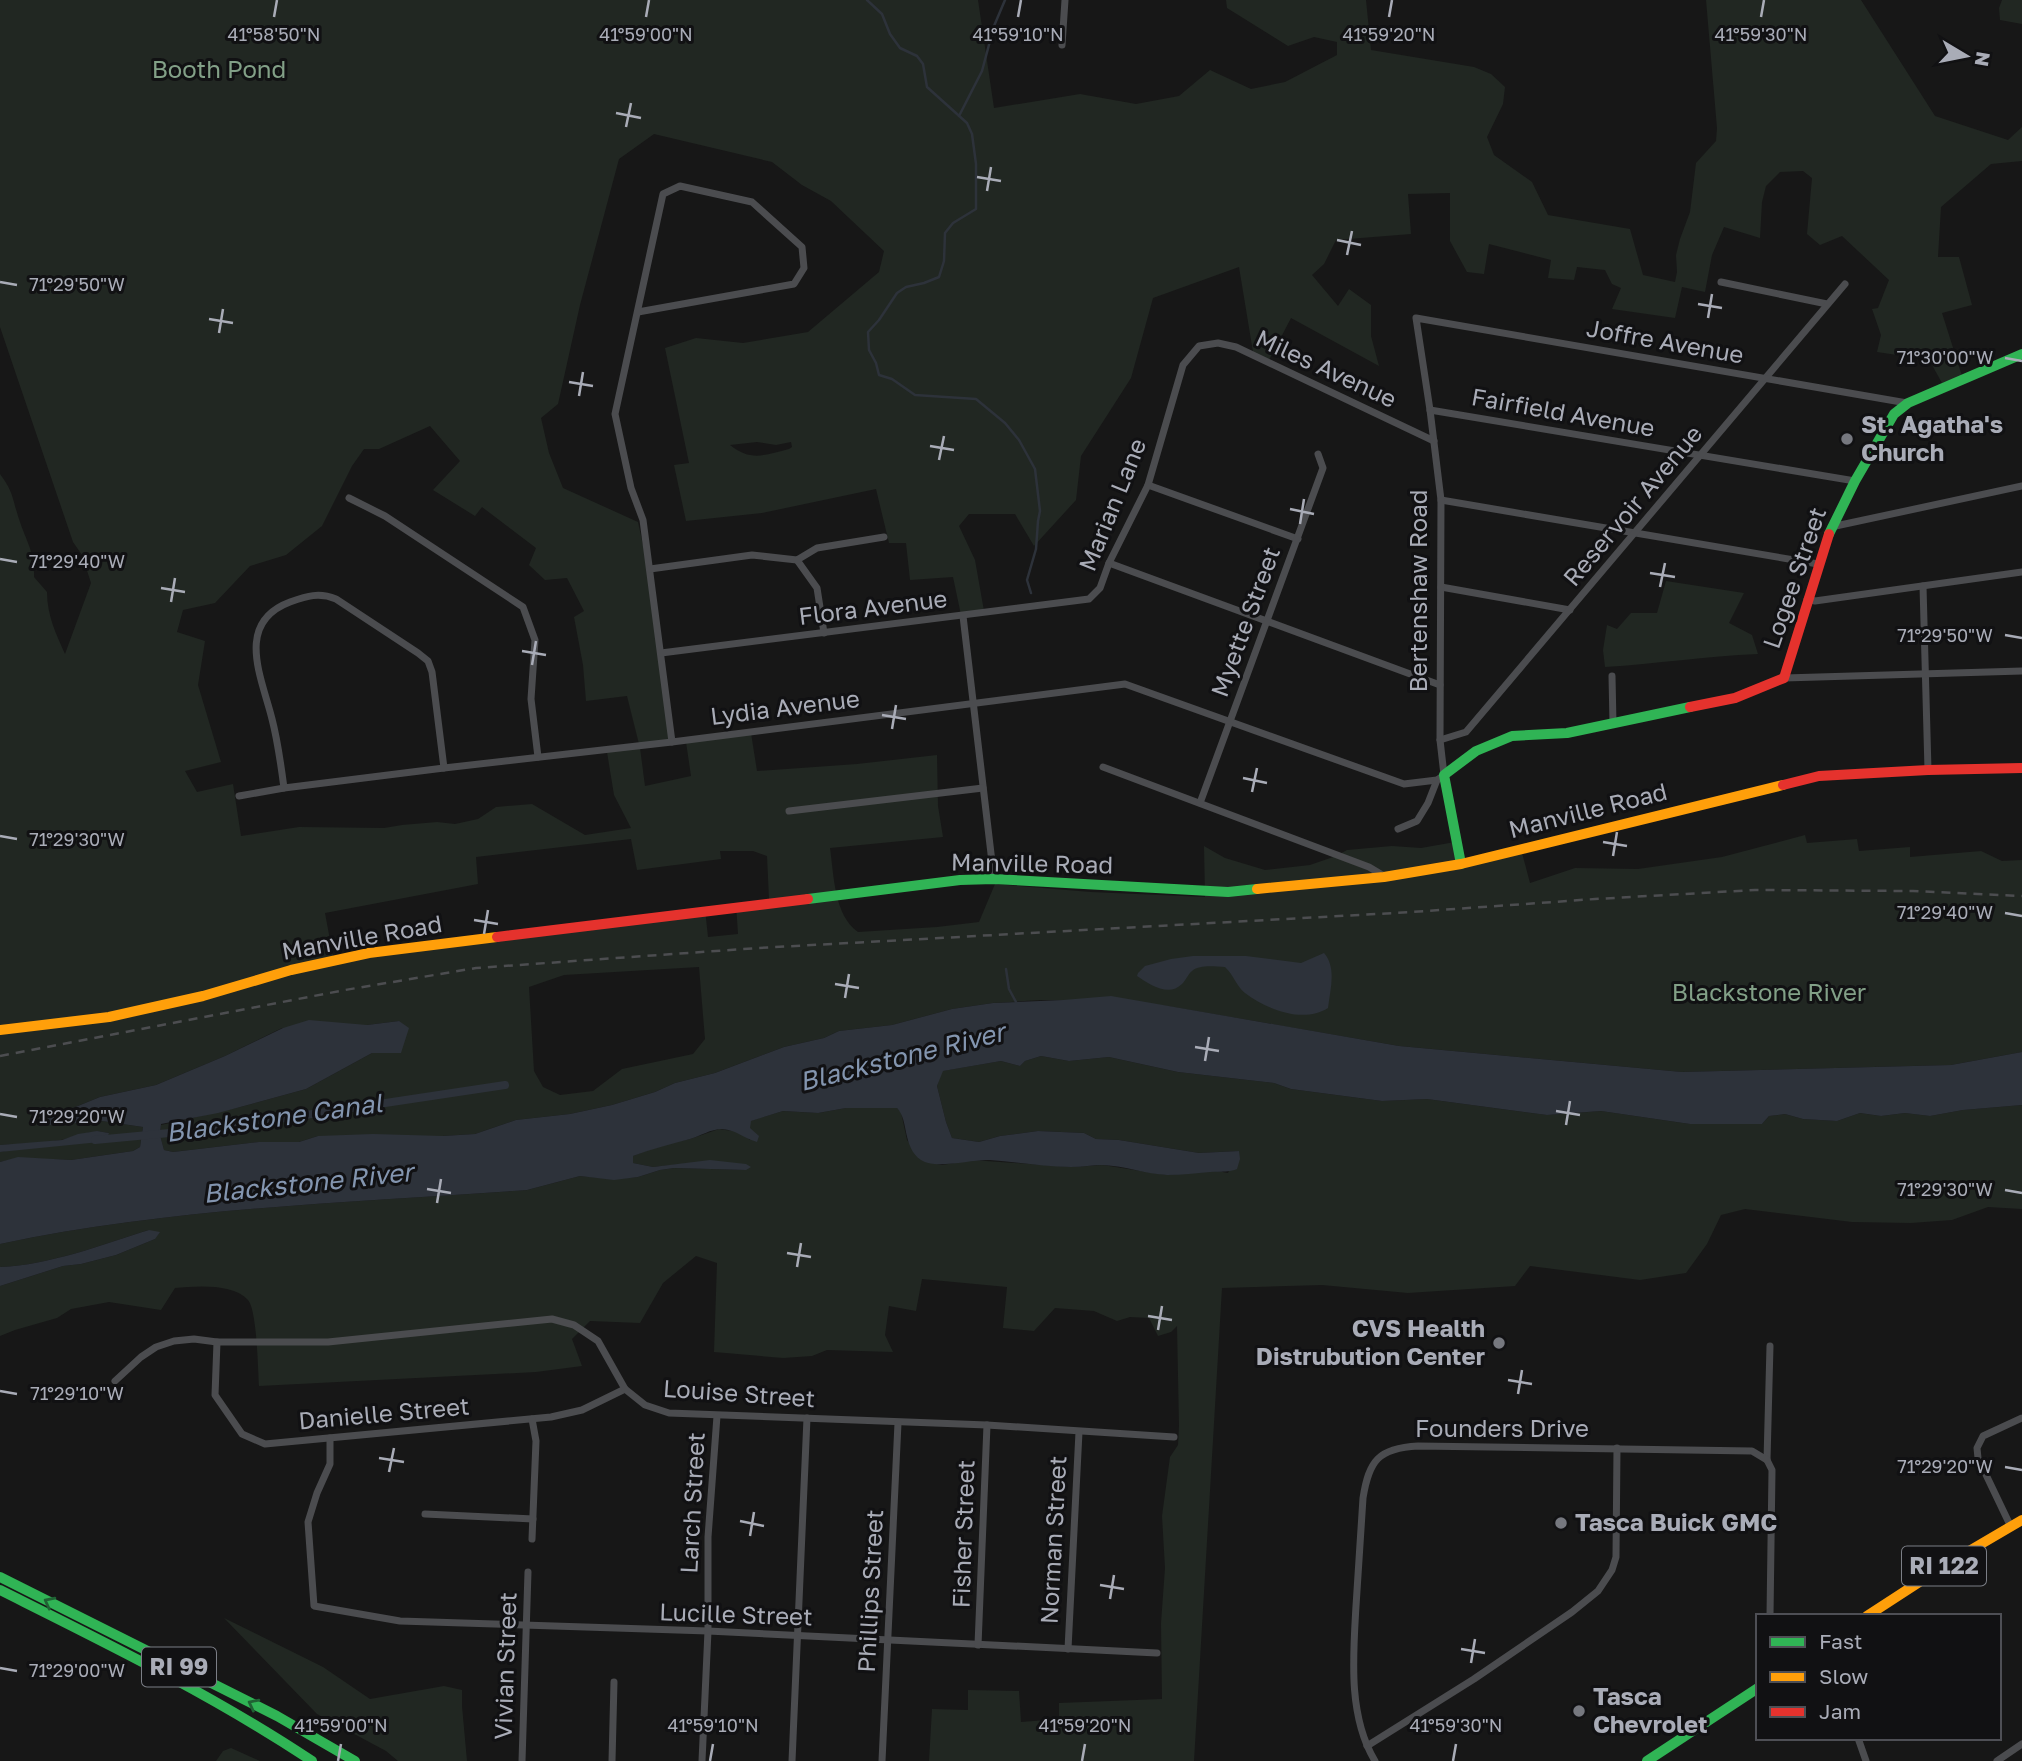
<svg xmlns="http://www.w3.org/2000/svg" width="2022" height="1761" viewBox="0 0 2022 1761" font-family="'Golos Text',sans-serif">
<rect width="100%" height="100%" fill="#171717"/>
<g fill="#212722" fill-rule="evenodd">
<path d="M0 0H978L994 108 1080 94 1136 104 1179 96 1210 70 1251 89 1285 82 1337 55V42L1314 37 1288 46 1227 8 1226 0H1366L1371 50 1474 67 1491 74 1505 87 1503 104 1487 137 1494 155 1532 182 1548 215 1630 229 1643 275 1675 282 1677 272 1676 255 1680 239 1690 212 1696 163 1716 141 1717 128 1706 0H1861L1935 116 2008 140 2022 127V161L1991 164 1941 207 1938 257H1959L1972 305 1942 313 1962 376 1942 383 1932 365 1924 359 1877 352 1881 335 1872 309 1878 308 1889 280 1842 236 1820 245 1807 234 1812 178 1803 171 1780 172 1766 186 1762 202 1760 238 1724 227 1712 255 1705 292 1682 287 1675 318 1612 309 1621 288 1612 284 1605 270 1577 267 1574 280 1548 278 1551 260 1489 244 1484 274 1467 272 1450 241V193L1408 194 1411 234 1336 240 1324 264 1312 275 1338 306 1349 289 1371 305V336L1379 366 1291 318 1268 362 1253 352 1239 267 1153 298 1131 378 1081 456 1076 500 1034 546 1015 514H969L959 526 975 560 984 611 961 615 953 577 910 580 906 543H889L876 489 762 513 686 521 674 465 689 463 665 348 696 338 743 343 808 332 879 272 884 251 831 201 802 185 772 162 654 134 619 159 580 305 558 404 541 418 549 453 563 488 638 522 648 568 671 744 640 748 645 786 691 776 686 742 751 733 757 771 857 764 937 755 938 806 943 837 830 848C834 876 834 915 858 932L937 927 979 922 995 884 1091 892 1205 897 1204 846 1225 858 1265 870 1310 865 1336 856 1347 850 1392 846 1421 848 1455 842 1460 862 1521 849 1530 883 1575 868 1638 869 1722 857 1805 835 1807 843 1857 839 1859 851 1910 847V857L1981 851 2002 861 2022 860V1052L1951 1065 1682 1072 1399 1046 1167 1006 1067 1000H1042L993 1003 952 1009 892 1025 839 1031 824 1038 784 1047 715 1073 675 1083 655 1092 612 1105 570 1114 516 1120 475 1134 443 1136H318L299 1142H259L173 1152 164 1150 160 1135 161 1125 240 1107 306 1089 372 1053H401L399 1021 367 1025 282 1028 225 1056 156 1085 100 1097 46 1119 38 1125 102 1121 143 1127 140 1147 133 1151 71 1160 19 1158 0 1162V1152L109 1133C91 1129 78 1136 61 1140 41 1143 20 1144 0 1145V474C14 493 12 498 19 519 26 541 35 552 34 577L47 592C47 615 56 634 65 654L91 583 82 555 73 542 0 327ZM430 426 460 461 433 490 475 516 482 507 536 548 529 565 545 580 567 578 584 611 574 617 583 665 586 701 627 696 640 748 607 752 614 795 631 828 585 835 532 804 496 807 478 819 455 824 437 822 402 825 384 828 299 827 241 836 233 784 197 792 185 771 221 762 198 685 205 641 177 632 183 610 215 603 250 566 286 555 322 526 352 466 364 449H379ZM757 442 776 445 791 442 792 447 789 449C765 455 751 462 730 445ZM631 839 637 870 721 859 720 851H753L767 856 769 899 736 904 738 934 708 937 705 909 333 956 325 913 478 884 476 857ZM699 967 705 1039 693 1054 622 1069 593 1091 560 1095 543 1087 534 1071 529 987 564 975Z"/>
<path d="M2002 0H2022V24L2000 20 1999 8Z"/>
<path d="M1666 581 1744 593 1729 623 1752 635 1758 654C1706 656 1656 664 1605 667L1603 650 1607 625 1617 629 1631 613H1657Z"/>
<path d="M1041 1056 1069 1061 1109 1057 1178 1072 1274 1083 1291 1089 1382 1101 1427 1099 1547 1115 1601 1111 1690 1124H1762L1769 1116 1785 1114 1803 1119 1837 1121 1860 1113 1881 1116 1905 1113 1930 1116 1963 1110 2022 1105V1209L1988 1207 1952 1220 1911 1223 1852 1222 1745 1209 1721 1215 1707 1244 1686 1273 1640 1280 1530 1266 1515 1286 1408 1293 1322 1285 1222 1288 1194 1761H929L932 1709 968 1710V1690L1019 1691 1021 1722 1059 1719V1703L1162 1699 1161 1623 1165 1568 1162 1516 1170 1457 1178 1445 1179 1426 1177 1326 1171 1332 1158 1336 1149 1318 1130 1317 1117 1321 1094 1311 1055 1308 1034 1331 1003 1328 1007 1287 922 1279 916 1311 889 1306 885 1335 893 1352 827 1350 812 1356 783 1358 714 1352 717 1263 696 1256 663 1283 640 1323 590 1321 572 1339 582 1366 536 1372 259 1386C258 1370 257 1310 248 1300 233 1283 196 1286 175 1288L161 1310 109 1302 71 1309 57 1318 15 1330 0 1336V1286L63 1266 81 1264 116 1255 155 1239 149 1230C101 1245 50 1265 0 1267V1244C173 1207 351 1203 527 1190L580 1176 614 1179 638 1177 660 1170 674 1168 746 1170 712 1161 653 1167 633 1163V1156L661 1145 690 1139 719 1129 739 1132 750 1140V1121L783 1111 818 1113 846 1108H897L901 1112 907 1140 926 1162 942 1165 972 1160 1072 1167 1103 1165 1166 1175 1217 1171 1228 1173 1238 1151 1199 1153 1119 1140 1096 1139 1084 1133 1038 1131 1000 1136 979 1142 952 1138 946 1122 937 1086 942 1071 1001 1061 1020 1066 1025 1061Z"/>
<path d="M224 1618 323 1667 370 1699 444 1686 462 1690V1706L467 1761H398L386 1751 317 1714Z"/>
<path d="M231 1748 260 1761H216L223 1751Z"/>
</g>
<g fill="#2d323a">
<path d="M1324 953C1337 968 1330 990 1328 1008 1303 1024 1266 1009 1245 993 1236 986 1234 975 1225 967 1215 967 1201 964 1192 971 1188 974 1186 980 1182 984 1169 997 1150 985 1137 976L1138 973 1145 966 1171 959 1193 956H1246L1301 963Z"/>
<path d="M1111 996 1399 1046 1682 1072 1951 1065 2022 1052V1105L1963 1110 1930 1116 1905 1113 1881 1116 1860 1113 1837 1121 1803 1119 1785 1114 1769 1116 1762 1124H1690L1601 1111 1547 1115 1427 1099 1382 1101 1291 1089 1274 1083 1178 1072 1109 1057 1069 1061 1041 1056 1025 1061 1020 1066 1001 1061 943 1071 937 1086 946 1122 952 1138 979 1142 1000 1136 1038 1131 1084 1133 1096 1139 1119 1140 1199 1153 1239 1151 1240 1159 1237 1169C1227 1173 1220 1171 1210 1172 1196 1173 1182 1175 1167 1175 1146 1174 1125 1166 1103 1165 1093 1165 1082 1167 1071 1167 1044 1167 1017 1162 990 1160 971 1159 936 1170 921 1160 902 1147 909 1120 897 1108H846L818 1113 783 1111 751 1121 750 1128 759 1136 757 1142C743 1138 737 1130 722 1129 711 1129 700 1136 690 1139 671 1144 652 1149 633 1156V1163L653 1167 710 1160 746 1164 751 1167 746 1170 674 1168 660 1170 638 1177 614 1180 580 1176 527 1190C351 1203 173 1207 0 1244V1162L18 1157 71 1160 133 1151 140 1147 143 1127 102 1121 37 1126 46 1119 100 1097 156 1085 225 1056 283 1028 309 1020 367 1025 399 1021 409 1028 401 1053H372L306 1089 218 1113 161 1124 160 1135 164 1150 173 1152 259 1142H299L318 1136 373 1134 443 1136 475 1134 516 1120 570 1114 612 1105 655 1092 675 1083 715 1073 784 1047 824 1038 839 1031 892 1025 952 1009 993 1003 1063 1000Z"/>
<path d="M97 1131 109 1133 107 1138 100 1142 0 1152V1145L62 1140 78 1134Z"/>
<path d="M149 1230 160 1232 155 1239 116 1255 81 1264 63 1266 0 1286V1267C50 1265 101 1245 149 1230Z"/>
</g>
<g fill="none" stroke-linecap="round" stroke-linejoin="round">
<g stroke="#2d323a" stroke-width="2.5">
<path d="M867 0 882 14 890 34 900 48 917 56 923 64 927 87 967 123 972 134 976 164V209L953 223 945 233 944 261 939 277 924 283 906 287 897 293 879 320 868 332 869 350 876 363 879 375 892 379 915 395 976 399 1005 423 1019 440 1035 469 1040 511 1038 521 1036 549 1027 580 1031 593"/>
<path d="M959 116 982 71 994 26 1005 0"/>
<path d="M1006 969 1009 989 1016 1002"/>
</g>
<path stroke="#2d323a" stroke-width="8" d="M95 1140 212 1129 505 1085"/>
<g stroke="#4b4c4f" stroke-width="7">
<path d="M1062 45 1065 0"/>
<path d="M1721 282 1827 304"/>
<path d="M638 312 794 284 804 268 802 247 752 202 680 186 663 194 615 414 631 488 643 520 672 742"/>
<path d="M1430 410 1855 481"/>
<path d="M1148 485 1298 539"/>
<path d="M349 498 385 516 523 607 535 640 531 699 538 757"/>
<path d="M1441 500 1818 564"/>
<path d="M1831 527 2022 486"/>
<path d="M797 560 817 588 824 633"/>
<path d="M1109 563 1440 685"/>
<path d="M650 569 752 555 797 560 817 548 884 537"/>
<path d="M1923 586 1928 770"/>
<path d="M1441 587 1570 610"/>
<path d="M1807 599 1815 601 2022 572"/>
<path d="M963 616 994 879"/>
<path d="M661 653 1089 599 1100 588 1109 563 1148 485 1183 365 1199 346 1218 343 1236 347 1434 441"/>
<path d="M1612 676 1613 724"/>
<path d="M1784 678 2022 671"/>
<path d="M1440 740 1466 732 1845 284"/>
<path d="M1103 767 1369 867 1384 876"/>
<path d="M284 788C281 765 278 742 272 719 262 678 234 623 290 602 307 596 319 592 336 599L418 653 428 661 432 672 444 768"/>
<path d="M239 796 284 788 444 768 672 742 1125 684 1404 784 1437 780 1444 775 1440 740 1441 500 1430 410 1416 318 1907 403"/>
<path d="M1200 803 1323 468 1318 454"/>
<path d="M789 811 983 788"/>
<path d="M1398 829 1417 821 1428 803 1437 780"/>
<path d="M217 1342 215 1395 242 1434 265 1444 551 1417 582 1410 625 1389"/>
<path d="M115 1381 141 1357 156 1347 174 1341 194 1339 217 1342H328L552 1319 574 1325 598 1341 625 1389 645 1405 669 1413 987 1425 1174 1437"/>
<path d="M330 1438V1464L317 1493 308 1522 314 1606 400 1621 708 1631 1157 1653"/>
<path d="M425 1514 533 1519"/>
<path d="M2011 1527 1978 1458 1977 1448 1983 1436 2022 1418"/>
<path d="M532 1539 536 1441 532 1419"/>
<path d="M1770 1616 1772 1470 1767 1460 1770 1346"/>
<path d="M978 1645 987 1425"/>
<path d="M1068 1649 1079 1432"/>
<path d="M1858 1738 1866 1761"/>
<path d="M1367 1746 1474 1679 1572 1612 1598 1591 1612 1570 1616 1557 1617 1448"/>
<path d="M522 1761 528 1572"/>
<path d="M612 1761 614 1682"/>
<path d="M702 1761 708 1631V1537L717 1416"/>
<path d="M792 1761 807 1418"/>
<path d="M882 1761 898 1423"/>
<path d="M1375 1761C1348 1716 1353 1657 1356 1606 1358 1570 1361 1534 1363 1498 1369 1461 1378 1448 1418 1446L1752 1451 1767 1460"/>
<path d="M1997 1761 2022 1744"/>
</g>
<g stroke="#30b455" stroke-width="10">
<path d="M1829 534 1855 481 1894 414 1908 403 2022 354"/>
<path d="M1461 864 1444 775 1476 751 1512 736 1567 733 1690 707"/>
<path d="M808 899 960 880 994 879 1228 892 1257 889"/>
<path d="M0 1577 277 1716 355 1761"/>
<path d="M0 1590C106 1643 213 1695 312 1761"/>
<path d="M1647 1761 1758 1688"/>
</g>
<g stroke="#ff9f0a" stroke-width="10">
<path d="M1257 889 1384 877 1461 864 1783 785"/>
<path d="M0 1030 109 1017 203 996 291 970 369 953 497 937"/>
<path d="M1867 1616 1947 1564 2022 1520"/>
</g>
<g stroke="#e5322d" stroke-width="10">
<path d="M1690 707 1735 698 1784 678 1829 534"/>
<path d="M1783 785 1819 776 1928 770 2022 768"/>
<path d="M497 937 808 899"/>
</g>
<path stroke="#4c4d50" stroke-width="2.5" stroke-dasharray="9 7" stroke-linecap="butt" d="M0 1056 345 990 476 968 758 948 1412 912 1595 899 1755 890 1913 891 2022 896"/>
</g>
<defs><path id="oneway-chevron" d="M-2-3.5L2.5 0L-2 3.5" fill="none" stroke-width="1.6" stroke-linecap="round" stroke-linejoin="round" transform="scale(1.75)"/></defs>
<g stroke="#206234">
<use href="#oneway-chevron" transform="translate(49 1602) rotate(-153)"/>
<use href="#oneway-chevron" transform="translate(253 1704) rotate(-153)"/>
</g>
<path fill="none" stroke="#a9acb7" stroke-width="2.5" d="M274 17 277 0M646 17 649 0M1018 17 1021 0M1389 17 1392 0M1761 17 1764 0M616 113 641 118M626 127 631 103M977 177 1001 181M987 191 991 167M1337 240 1361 245M1347 255 1352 231M0 282 17 285M1698 304 1722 308M1708 318 1712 294M209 319 233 323M219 333 223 309M2005 358 2022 361M569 382 593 386M579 396 583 372M930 446 954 450M939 460 944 436M1290 509 1314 514M1300 524 1304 499M0 559 17 562M1650 573 1675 577M1660 587 1665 563M161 588 185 592M171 602 175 578M2005 635 2022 638M522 651 546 655M532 665 536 641M882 715 906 719M892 729 896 705M1243 778 1267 783M1252 792 1257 768M0 836 17 839M1603 842 1627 846M1613 856 1617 832M2005 913 2022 916M474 920 498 924M484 934 488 910M835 984 859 988M845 998 849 974M1195 1047 1219 1051M1205 1061 1209 1037M1556 1111 1580 1115M0 1114 17 1117M1566 1125 1570 1101M427 1189 451 1193M2005 1190 2022 1193M437 1203 441 1179M787 1253 811 1257M797 1267 801 1243M1148 1316 1172 1320M1158 1330 1162 1306M1508 1380 1532 1384M0 1391 17 1394M1518 1394 1522 1370M379 1458 404 1462M2005 1467 2022 1470M389 1472 394 1448M740 1521 764 1526M750 1536 754 1512M1100 1585 1124 1589M1110 1599 1114 1575M1461 1649 1485 1653M1471 1663 1475 1639M0 1668 17 1671M338 1761 341 1744M710 1761 713 1744M1082 1761 1085 1744M1453 1761 1456 1744"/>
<g fill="#76787f" stroke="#111113" stroke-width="2.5">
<circle cx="1847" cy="439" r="7"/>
<circle cx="1499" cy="1343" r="7"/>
<circle cx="1561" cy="1523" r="7"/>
<circle cx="1579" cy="1711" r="7"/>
</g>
<g text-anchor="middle" stroke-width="6" stroke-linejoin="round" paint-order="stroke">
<g fill="#111113" stroke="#7b7e86" stroke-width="2">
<rect x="1902" y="1546.5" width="84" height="39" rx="5"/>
<rect x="142" y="1647.5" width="74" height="39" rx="5"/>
</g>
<g font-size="23" font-weight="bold" fill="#a9acb7">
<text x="1944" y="1574">RI 122</text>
<text x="179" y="1675">RI 99</text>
</g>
<g font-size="24" fill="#82a087" stroke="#111113">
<text x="219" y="78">Booth Pond</text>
<text x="1769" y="1001">Blackstone River</text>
</g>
<g font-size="24" fill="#a9acb7" stroke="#111113">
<text transform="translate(1665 342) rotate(10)" y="8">Joffre Avenue</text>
<text transform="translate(1326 369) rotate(25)" y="8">Miles Avenue</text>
<text transform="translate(1563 413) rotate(10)" y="8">Fairfield Avenue</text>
<text transform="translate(1113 505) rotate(-68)" y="8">Marian Lane</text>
<text transform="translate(1633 506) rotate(-50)" y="8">Reservoir Avenue</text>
<text transform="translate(1795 578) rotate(-71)" y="8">Logee Street</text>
<text transform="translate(1419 591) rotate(-90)" y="8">Bertenshaw Road</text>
<text transform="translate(873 608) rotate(-7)" y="8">Flora Avenue</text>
<text transform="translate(1246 622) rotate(-70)" y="8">Myette Street</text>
<text transform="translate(785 708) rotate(-7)" y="8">Lydia Avenue</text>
<text transform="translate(1588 811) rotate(-14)" y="8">Manville Road</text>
<text transform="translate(1032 864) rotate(1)" y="8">Manville Road</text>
<text transform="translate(362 938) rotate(-10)" y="8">Manville Road</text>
<text transform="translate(739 1394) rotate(4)" y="8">Louise Street</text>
<text transform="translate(384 1414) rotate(-5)" y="8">Danielle Street</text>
<text x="1502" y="1437">Founders Drive</text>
<text transform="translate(693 1503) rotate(-87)" y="8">Larch Street</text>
<text transform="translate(964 1534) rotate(-88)" y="8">Fisher Street</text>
<text transform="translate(1054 1540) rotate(-87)" y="8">Norman Street</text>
<text transform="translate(871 1591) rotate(-87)" y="8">Phillips Street</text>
<text transform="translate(736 1615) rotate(2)" y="8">Lucille Street</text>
<text transform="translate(506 1666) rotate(-88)" y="8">Vivian Street</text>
</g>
<g font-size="24" font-weight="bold" fill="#a9acb7" stroke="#111113" text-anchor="start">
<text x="1861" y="433">St. Agatha's<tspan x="1861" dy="28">Church</tspan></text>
<text x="1485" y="1337" text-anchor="end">CVS Health<tspan x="1485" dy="28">Distrubution Center</tspan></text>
<text x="1575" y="1531">Tasca Buick GMC</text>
<text x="1593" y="1705">Tasca<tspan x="1593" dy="28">Chevrolet</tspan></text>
</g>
<g font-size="26" font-style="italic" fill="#8395af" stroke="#111113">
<text transform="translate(902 1057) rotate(-14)" y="9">Blackstone River</text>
<text transform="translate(274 1118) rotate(-8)" y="9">Blackstone Canal</text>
<text transform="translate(308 1183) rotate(-6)" y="9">Blackstone River</text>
</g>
</g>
<g font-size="18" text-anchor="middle" fill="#a9acb7" stroke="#111113" stroke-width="6" stroke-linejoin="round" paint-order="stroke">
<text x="646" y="41">41°59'00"N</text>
<text x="1018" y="41">41°59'10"N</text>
<text x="1389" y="41">41°59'20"N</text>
<text x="1761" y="41">41°59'30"N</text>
<text x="274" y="41">41°58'50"N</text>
<text x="77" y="291">71°29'50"W</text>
<text x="1945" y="364">71°30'00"W</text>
<text x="77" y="568">71°29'40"W</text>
<text x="1945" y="642">71°29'50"W</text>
<text x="77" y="846">71°29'30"W</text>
<text x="1945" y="919">71°29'40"W</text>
<text x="77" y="1123">71°29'20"W</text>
<text x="1945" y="1196">71°29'30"W</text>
<text x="77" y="1400">71°29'10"W</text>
<text x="1945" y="1473">71°29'20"W</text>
<text x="77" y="1677">71°29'00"W</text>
<text x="341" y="1732">41°59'00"N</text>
<text x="713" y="1732">41°59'10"N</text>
<text x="1085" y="1732">41°59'20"N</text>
<text x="1456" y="1732">41°59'30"N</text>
</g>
<rect x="1756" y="1614" width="245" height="126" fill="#111113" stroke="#4e4f55" stroke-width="2"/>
<rect x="1770" y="1637" width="35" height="10" fill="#30b455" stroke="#4e4f55" stroke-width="2"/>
<text x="1819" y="1649" font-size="21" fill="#a9acb7">Fast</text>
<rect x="1770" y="1672" width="35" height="10" fill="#ff9f0a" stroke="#4e4f55" stroke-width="2"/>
<text x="1819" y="1684" font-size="21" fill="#a9acb7">Slow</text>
<rect x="1770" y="1707" width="35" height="10" fill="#e5322d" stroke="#4e4f55" stroke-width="2"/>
<text x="1819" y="1719" font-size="21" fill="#a9acb7">Jam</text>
<g transform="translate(1966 56) rotate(100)" stroke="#111113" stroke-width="5" paint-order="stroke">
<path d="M0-5L12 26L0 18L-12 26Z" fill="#a9acb7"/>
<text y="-10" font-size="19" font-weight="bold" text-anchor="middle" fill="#a9acb7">N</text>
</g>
</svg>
